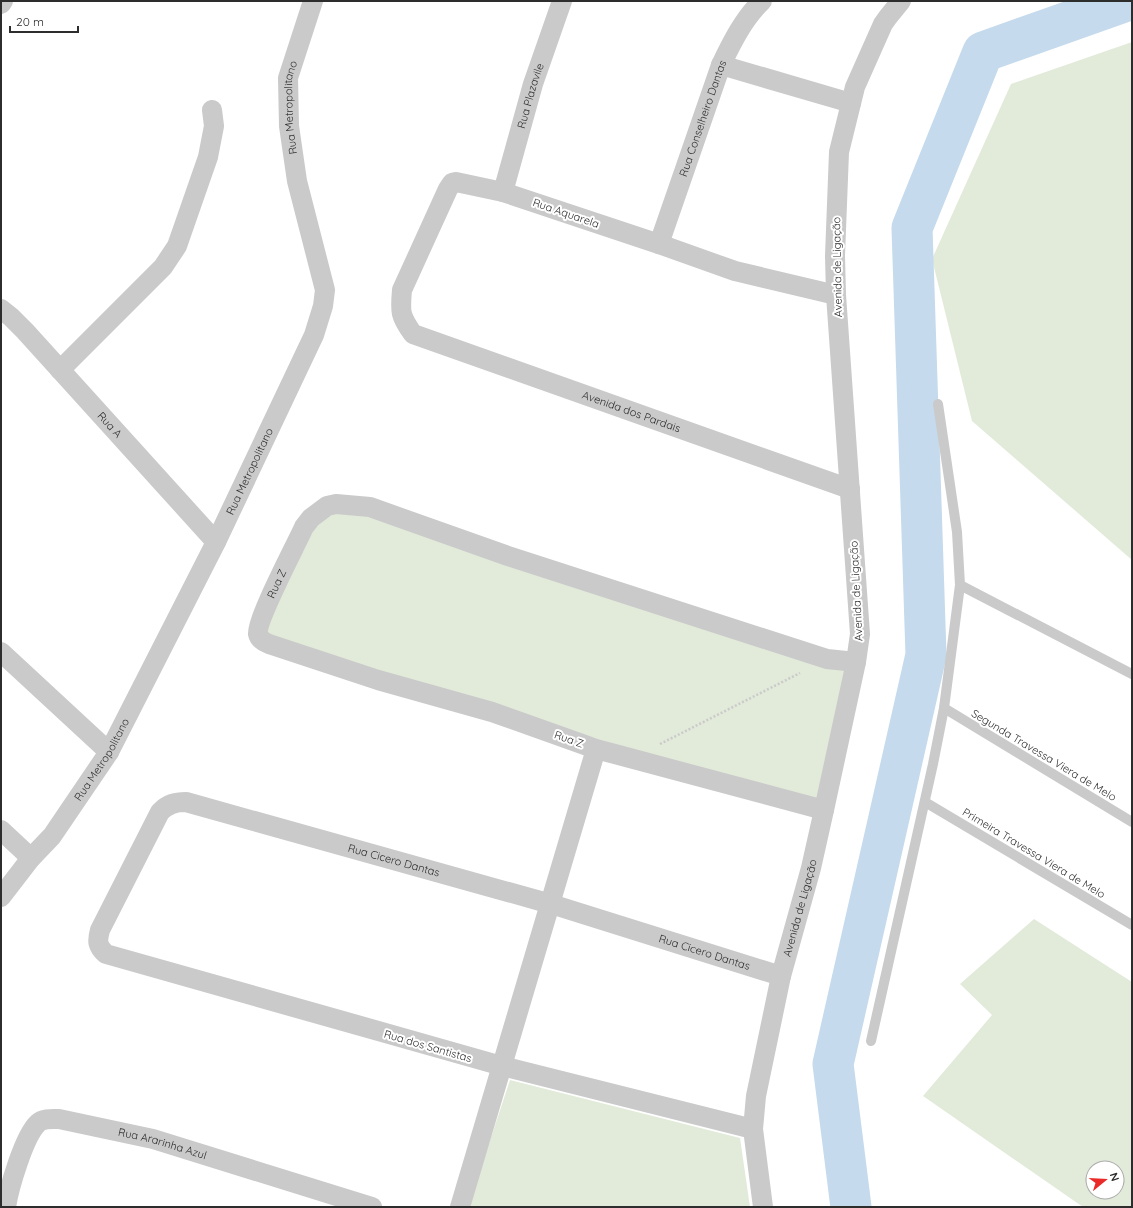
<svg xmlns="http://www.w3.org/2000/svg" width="1133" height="1208" viewBox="0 0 1133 1208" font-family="Quicksand,sans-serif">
<rect width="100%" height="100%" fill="#fff"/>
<g fill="#e2ebda" fill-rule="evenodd">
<path d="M1132 42V560L972 421 932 259 1011 84Z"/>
<path d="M335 500 858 663 826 808 261 637 307 526Z"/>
<path d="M1034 919 1132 982V1207H1083L923 1096 992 1015 960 984ZM1093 1168H1117V1192H1093Z"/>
<path d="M510 1080 740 1138 750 1207H468Z"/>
</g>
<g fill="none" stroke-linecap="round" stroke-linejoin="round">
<path stroke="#c5daec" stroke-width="41" d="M851 1207 833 1064 926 655 912 228 983 52 1127 1"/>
<path stroke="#cacaca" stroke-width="2.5" stroke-dasharray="2 2" stroke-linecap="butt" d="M660 744 800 673"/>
<g stroke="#cacaca" stroke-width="10">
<path d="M960 585 1132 674"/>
<path d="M944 708 1132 822"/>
<path d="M925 802 1132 925"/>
<path d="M871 1041 933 764 944 708 960 585 957 532 938 404"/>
</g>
<g stroke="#cacaca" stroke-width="20">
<path d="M1 4 3 1"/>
<path d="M721 65 851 103"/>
<path id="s1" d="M503 192 533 84 562 1"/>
<path id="s2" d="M659 244 721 65C732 42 744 18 762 1"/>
<path id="s3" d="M836 295 735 271 659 244 503 192 456 182 452 183 448 189 402 290C400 312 400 316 413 334L850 489"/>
<path id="s4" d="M1 309 11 317 25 331 216 542"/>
<path d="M60 370 163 267 177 246 208 157 214 126 212 110"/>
<path d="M1 652 109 752"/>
<path id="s5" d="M824 810 596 749 492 712 378 680 269 644C264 642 259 639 258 634 256 620 296 545 304 527L311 518 327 506 336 504 370 507 508 556 827 659 856 662"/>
<path d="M1 830 31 858"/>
<path id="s6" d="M1 897 31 858 52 836 109 752 216 542 314 335 323 306 325 290 297 181 289 126 288 78 313 1"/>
<path id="s7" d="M753 1129 502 1066 106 954C97 946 97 941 100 930L160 812C168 804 175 802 186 802L551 904 781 976"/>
<path id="s8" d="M6 1207C9 1188 24 1136 38 1123 43 1118 53 1119 59 1119L153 1139 372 1207"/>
<path d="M460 1207 596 749"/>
<path id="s9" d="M763 1207 753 1129 756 1096 781 976 811 868 824 810 856 662 860 634 836 295 835 256 839 152 855 87 883 24 888 17 901 1"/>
</g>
</g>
<g text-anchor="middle" stroke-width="4" stroke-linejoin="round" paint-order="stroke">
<g font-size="11" fill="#2d2d2d" stroke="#fff">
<text dy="4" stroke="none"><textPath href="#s1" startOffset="100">Rua Plazavile</textPath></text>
<text dy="4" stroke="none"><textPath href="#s6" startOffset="879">Rua Metropolitano</textPath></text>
<text dy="4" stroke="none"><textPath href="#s2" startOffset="133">Rua Conselheiro Dantas</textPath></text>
<text transform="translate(566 213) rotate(19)" y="4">Rua Aquarela</text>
<text transform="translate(837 267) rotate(-91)" y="4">Avenida de Ligação</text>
<text dy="4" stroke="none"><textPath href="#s3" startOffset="798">Avenida dos Pardais</textPath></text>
<text dy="4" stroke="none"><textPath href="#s4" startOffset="159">Rua A</textPath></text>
<text dy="4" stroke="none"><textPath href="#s6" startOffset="495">Rua Metropolitano</textPath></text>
<text dy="4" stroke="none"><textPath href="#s5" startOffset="649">Rua Z</textPath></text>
<text transform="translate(856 591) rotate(-93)" y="4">Avenida de Ligação</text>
<text transform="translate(569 739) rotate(19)" y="4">Rua Z</text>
<text transform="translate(1044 755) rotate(31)" y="4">Segunda Travessa Viera de Melo</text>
<text dy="4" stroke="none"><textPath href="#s6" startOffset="171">Rua Metropolitano</textPath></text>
<text transform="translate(1034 853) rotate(31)" y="4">Primeira Travessa Viera de Melo</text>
<text dy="4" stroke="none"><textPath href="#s7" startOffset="1074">Rua Cicero Dantas</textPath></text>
<text dy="4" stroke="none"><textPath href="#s9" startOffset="305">Avenida de Ligação</textPath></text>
<text dy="4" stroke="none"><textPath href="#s7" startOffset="1398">Rua Cicero Dantas</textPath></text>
<text transform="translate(428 1046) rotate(16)" y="4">Rua dos Santistas</text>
<text dy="4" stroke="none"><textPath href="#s8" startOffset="219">Rua Ararinha Azul</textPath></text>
</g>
</g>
<rect width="1133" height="1208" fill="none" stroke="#2d2d2d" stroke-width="4"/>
<g transform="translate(1105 1180) rotate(72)"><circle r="19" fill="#ffffff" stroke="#ababab"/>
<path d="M0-3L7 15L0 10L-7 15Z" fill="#ea2a29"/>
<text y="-6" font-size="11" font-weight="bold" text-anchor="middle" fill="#2d2d2d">N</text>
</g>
<path d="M10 26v6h68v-6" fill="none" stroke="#2d2d2d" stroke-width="2"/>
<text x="16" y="26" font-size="12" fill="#2d2d2d" stroke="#ffffff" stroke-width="3" paint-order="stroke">20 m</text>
</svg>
